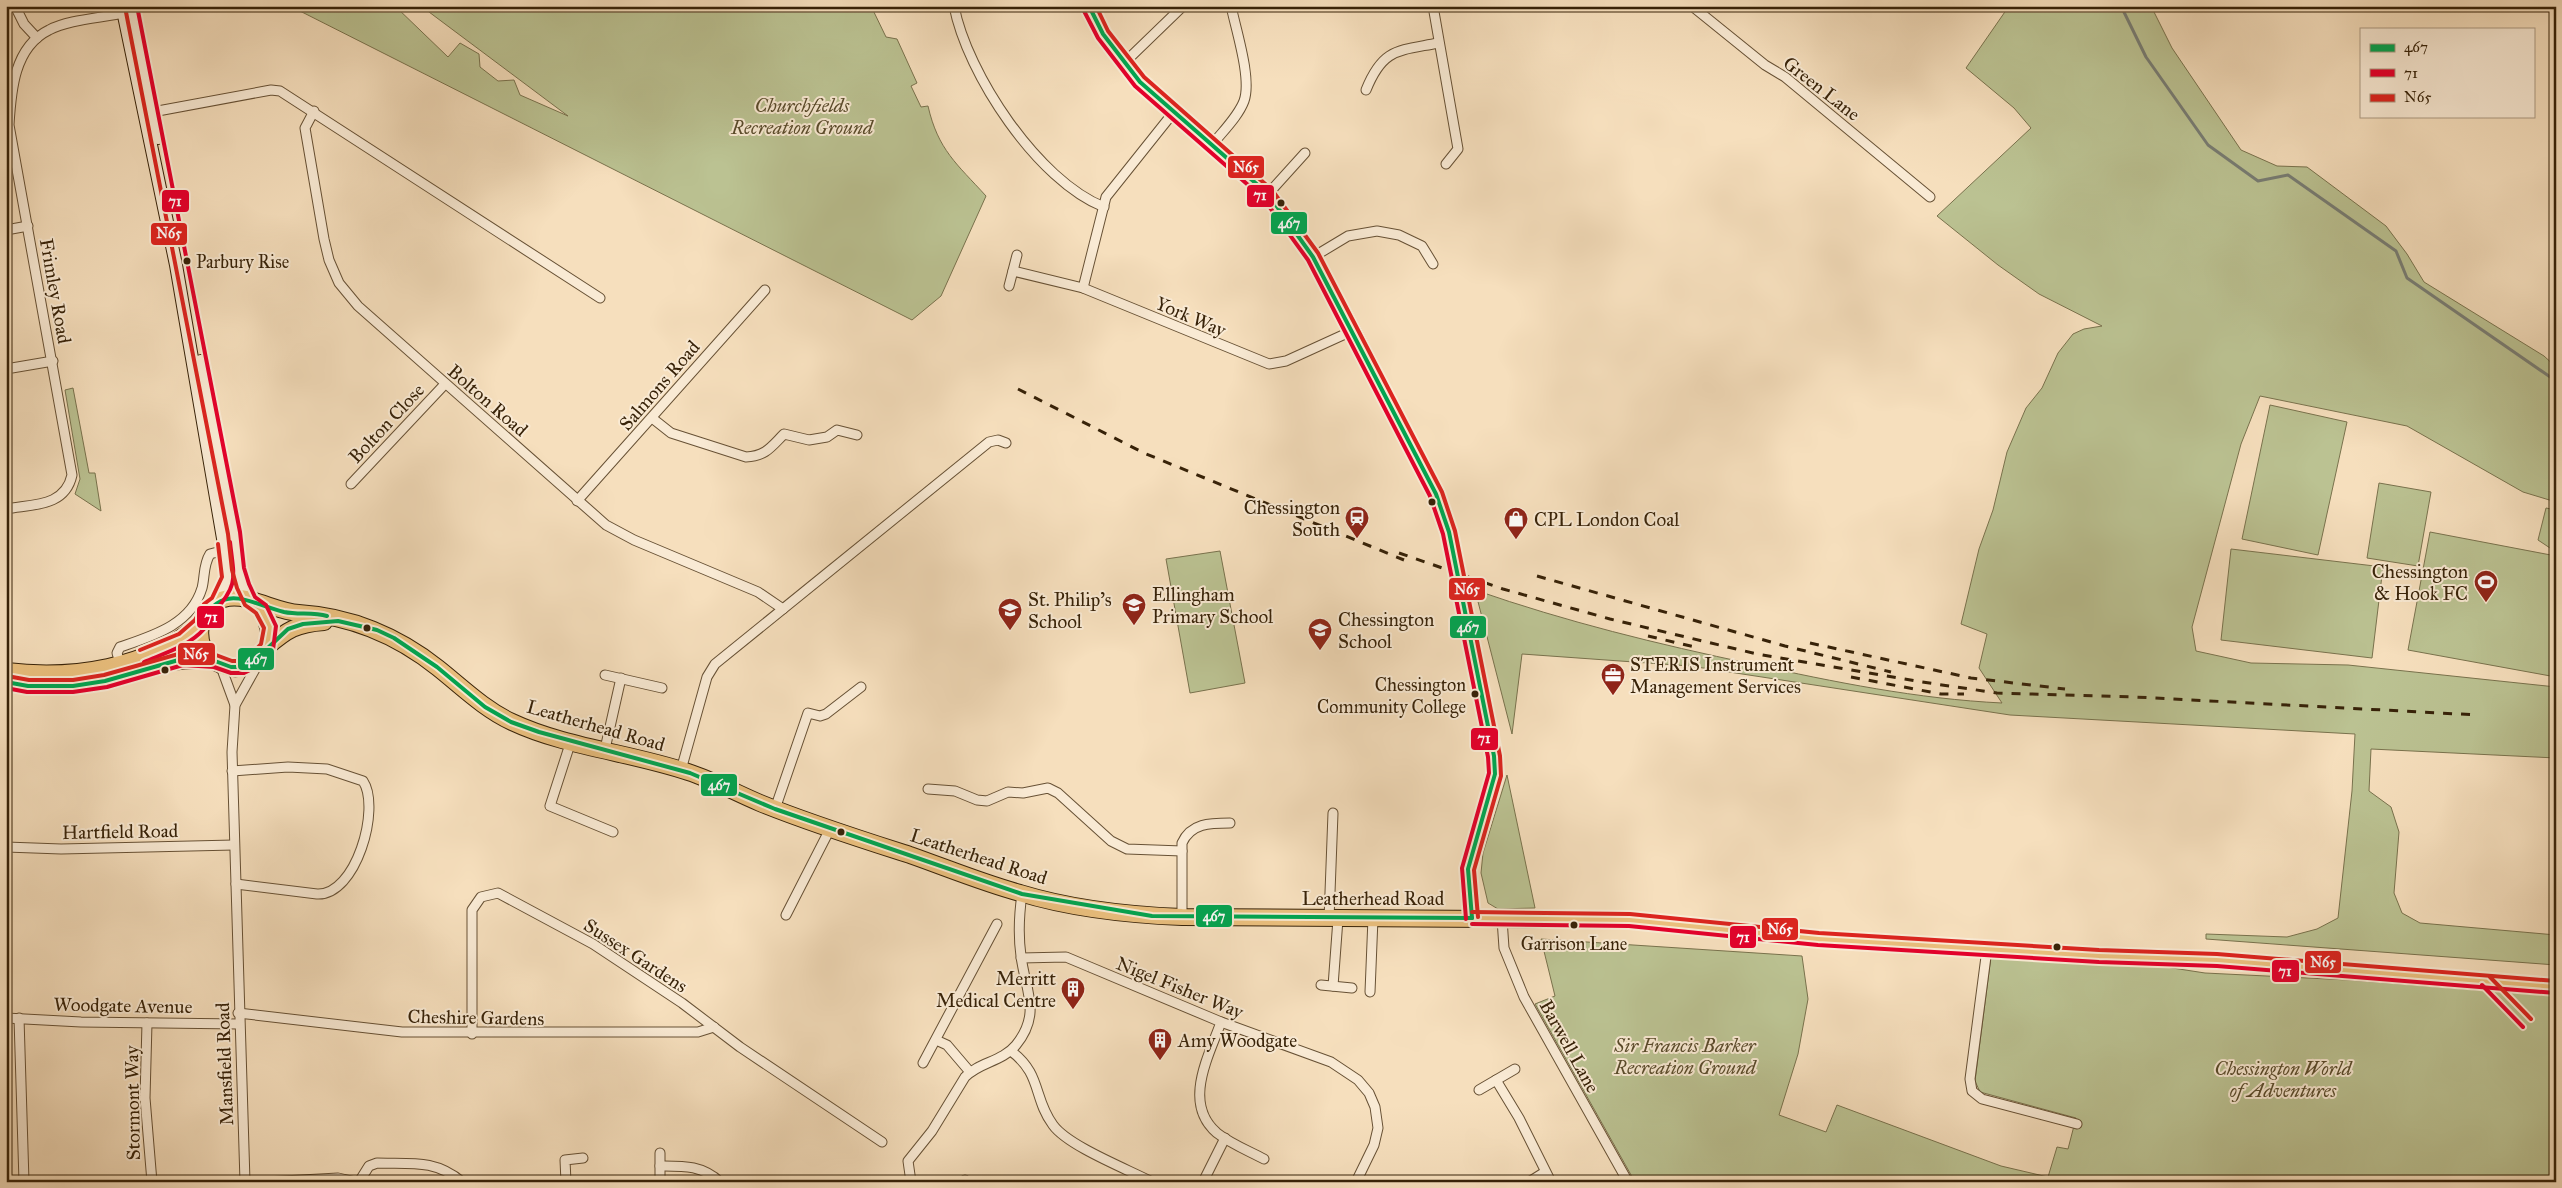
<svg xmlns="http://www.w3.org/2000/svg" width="2562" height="1188" viewBox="0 0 2562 1188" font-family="'IM FELL Great Primer',serif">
<rect width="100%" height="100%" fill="#f6dfbd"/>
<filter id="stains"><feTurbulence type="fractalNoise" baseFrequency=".004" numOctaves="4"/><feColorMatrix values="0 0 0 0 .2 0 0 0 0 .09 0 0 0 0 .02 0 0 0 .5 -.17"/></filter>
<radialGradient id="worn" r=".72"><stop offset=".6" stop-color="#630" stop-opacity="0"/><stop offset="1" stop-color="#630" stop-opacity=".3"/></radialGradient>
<g fill="#bbc292" stroke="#79724d">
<path d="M290 6H310L321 11 328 6H395L448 57 460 43 479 54 480 67 498 81 514 80 520 95 568 116 421 6H871L886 37 897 39 917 83 911 86 921 107 928 106C938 150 957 164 986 196L941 296 912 320Z"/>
<path d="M2009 6H2151L2172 48 2241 150 2277 166 2307 167 2386 226 2407 254 2424 282 2544 356 2556 367V502L2523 492 2407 426 2260 396 2241 444 2192 627 2196 651 2251 663 2348 665 2556 687V758L2371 749 2369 791 2391 807 2399 832 2394 893 2402 913 2420 923 2556 935V965L2206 939V934L2287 937 2317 929 2338 918 2352 791 2355 734 2010 715 1690 666 1522 654 1512 734 1475 590C1567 622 1657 644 1752 664 1834 682 1918 699 2002 703L1979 668 1987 634 1961 624 1979 549 1993 510 2007 452 2026 408 2042 388 2058 353 2073 334 2084 329 2102 326 2039 294 1998 265 1937 216 2031 128 2014 108 1966 68Z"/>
<path d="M73 388 89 473H95L101 511 75 494 80 479 65 390Z"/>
<path d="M2270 405 2347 422 2318 555 2242 539Z"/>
<path d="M2379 483 2431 492 2418 566 2367 558Z"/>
<path d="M2546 508 2556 510V552L2538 540Z"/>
<path d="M2430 532 2556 556V677L2408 650Z"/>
<path d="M2231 549 2383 567 2372 658 2221 640Z"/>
<path d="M1220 551 1245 683 1190 693 1166 559Z"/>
<path d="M1507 775 1535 908 1498 909 1488 903 1481 873 1483 853Z"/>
<path d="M1541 939 1802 956 1808 999 1798 1054 1779 1115 1826 1132 1837 1105 2001 1166 2048 1177 2057 1147 2068 1149 2076 1118 1980 1092 1975 1081 1991 956 2153 965 2205 973 2348 980 2556 996V1182H1635L1535 1004 1555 996Z"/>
</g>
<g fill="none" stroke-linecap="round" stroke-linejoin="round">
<path stroke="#787d74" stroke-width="3" d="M2121 6 2146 57 2208 145 2258 181 2288 175 2396 251 2407 278 2556 381"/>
<defs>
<g id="street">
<path d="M15 6 24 24 37 38"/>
<path d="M954 6C967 74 1038 181 1104 207"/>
<path d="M1433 6 1458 149 1446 164"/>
<path d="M1692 6 1765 65 1785 77 1930 197"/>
<path d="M1122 65 1183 6"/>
<path d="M1366 90C1383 48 1398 51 1438 43"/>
<path d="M314 111 305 128 324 239 329 260 339 283 358 306 606 525 634 540 758 592 783 609"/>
<path d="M147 113 271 90 280 91 600 298"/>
<path d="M1212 145C1222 132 1238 117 1244 101 1252 79 1236 30 1231 6"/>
<path d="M1268 194 1305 153"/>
<path d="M6 230 28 226"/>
<path d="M1313 257 1348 236 1377 231 1399 235 1422 246 1433 264"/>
<path d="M1013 271 1083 288 1269 364 1286 361 1354 330"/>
<path d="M1009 286 1017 255"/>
<path d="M1083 288 1106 197 1173 113"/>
<path d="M6 369 53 361"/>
<path d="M652 418 671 433 746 457C766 456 771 447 784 434L809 440 827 437 837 430 857 435"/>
<path d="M351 484 445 384"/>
<path d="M577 501 765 290"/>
<path d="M6 509C33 504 65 507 72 475L9 125C11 91 14 47 49 30 70 19 104 18 128 12"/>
<path d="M120 663 117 653 120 647C152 636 191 625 202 588 205 577 203 565 210 554L225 550"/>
<path d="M220 664 235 705"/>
<path d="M605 675 662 688"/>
<path d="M571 741 550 806 613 832"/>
<path d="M605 749 621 678"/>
<path d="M681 770 707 677 715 664 989 442 998 440 1006 443"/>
<path d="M232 771 288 767 327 769 363 781C381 808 356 896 317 894L236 884"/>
<path d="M928 789 955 791 977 800 987 801 1008 792 1023 793 1048 788 1058 793 1111 841 1127 849 1182 851"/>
<path d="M775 809 808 713 820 716 826 714 861 687"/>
<path d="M6 847 61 849 234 845"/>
<path d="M786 915 830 829"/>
<path d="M1182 917V843C1191 823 1210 823 1230 823"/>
<path d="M1329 919 1333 813"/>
<path d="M1502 919 1504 948 1524 997 1628 1182"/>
<path d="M1987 949 1970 1079 1972 1091 1982 1099 2077 1124"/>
<path d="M1021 958 1066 957 1221 1022 1331 1062 1358 1080 1369 1093 1375 1107 1378 1128 1374 1145 1356 1182"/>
<path d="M1321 985 1352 988"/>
<path d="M1333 986 1338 919"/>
<path d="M1370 992 1373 918"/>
<path d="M238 1013 402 1032H698L714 1027"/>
<path d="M6 1018 81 1022 239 1024"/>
<path d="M19 1018 24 1182"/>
<path d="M1221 1022C1209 1056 1182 1103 1217 1133 1231 1144 1249 1151 1264 1159"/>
<path d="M147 1023 145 1098 152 1182"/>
<path d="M472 1034V910L481 897 498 893 593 944 682 1003 740 1047 882 1142"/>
<path d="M936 1040 947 1045 970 1072"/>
<path d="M1011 1051C1042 1074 1033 1098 1053 1125 1068 1146 1127 1169 1152 1182"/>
<path d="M923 1063 997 924"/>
<path d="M1496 1080 1519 1118 1551 1182"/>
<path d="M1479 1090 1515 1069"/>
<path d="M660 1153V1180"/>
<path d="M660 1166C683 1166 702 1165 720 1182"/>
<path d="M965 1180 967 1182"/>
<path d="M245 1182 232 752 235 705 259 662"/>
<path d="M265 1182 338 1178 356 1182"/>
<path d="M359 1182 369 1166 377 1163C410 1164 435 1159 462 1182"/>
<path d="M566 1182 565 1160 583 1158"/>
<path d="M911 1182 908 1161 932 1131 965 1077C979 1062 1002 1062 1016 1045 1042 1013 1025 990 1021 956 1018 935 1019 915 1022 894"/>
<path d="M1203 1182 1225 1138"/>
<path d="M1529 1182 1545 1172"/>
</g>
<g id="secondary">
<path d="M122 6 176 265 225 550C227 570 229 584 217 602"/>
<path d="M1089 6C1122 86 1193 125 1254 180 1310 238 1345 312 1381 383 1410 441 1442 497 1454 562"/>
<path d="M132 11 158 138"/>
<path d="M201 361 234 533 238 569 250 601"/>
<path d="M1461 596 1494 756 1495 774 1468 869 1472 918"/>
</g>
<g id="highway">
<path d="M253 602C289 632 256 685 217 663 190 647 197 604 228 598 248 594 277 612 299 613 350 616 398 636 438 668 462 687 484 709 512 722 565 747 632 753 688 772 713 780 736 793 760 803 809 823 860 839 910 855 947 868 983 883 1020 893 1069 908 1131 915 1182 917L1629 920 1818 939 2099 956 2217 960 2556 987"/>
<path d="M267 647C287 630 296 624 324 622"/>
<path d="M6 671C73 679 147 668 200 624"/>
<path d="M6 682C39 687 74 688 106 680 147 670 170 656 215 661"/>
</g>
</defs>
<use href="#street" stroke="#675135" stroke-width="11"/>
<use href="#secondary" stroke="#372208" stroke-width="14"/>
<use href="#highway" stroke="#372208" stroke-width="18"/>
<use href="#street" stroke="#f9ead4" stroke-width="9"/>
<use href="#secondary" stroke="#f9ead4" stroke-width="12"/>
<use href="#highway" stroke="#ebc07e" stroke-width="16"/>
<g stroke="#372208" stroke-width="3" stroke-dasharray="9 9" stroke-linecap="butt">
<path d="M1018 389 1144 453 1404 560"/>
<path d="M1399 553 1503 589 1610 619 1757 654 1922 682 1997 693 2135 697 2478 715"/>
<path d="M1537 576 1785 646 1891 672"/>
<path d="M1648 636 1699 648"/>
<path d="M1810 643 1971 678 2065 689"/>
<path d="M1851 677 1941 694H1964"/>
</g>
<defs>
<path id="secondary-bridge" d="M1454 562 1461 596"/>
</defs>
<use href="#secondary-bridge" stroke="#372208" stroke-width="14" stroke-linecap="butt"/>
<use href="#secondary-bridge" stroke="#f9ead4" stroke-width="12"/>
<defs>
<g id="bus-1">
<path d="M1089 6 1103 34 1140 82 1268 194 1313 257 1436 494 1449 532 1494 756 1495 774 1468 869 1472 918"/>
<path d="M200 624C223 581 248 603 284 612 298 615 313 612 327 616"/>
<path d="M6 682 28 686H73L105 681 182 659 215 661 231 667H243L253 662 288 629 303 624 338 621 377 630 394 638 437 667 485 707 511 722 539 732 690 773 775 809 1022 894 1152 916 1472 918"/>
</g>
<g id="bus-2">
<path d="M1083 9 1098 38 1135 86 1263 198 1308 260 1430 496 1443 534 1488 757 1489 773 1462 868 1466 919"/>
<path d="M144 662C165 653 189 646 204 629 208 624 210 617 214 612 239 584 234 578 230 542"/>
<path d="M6 688 27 692H73L107 687 183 665 214 667 231 673H244L256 667 273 650 276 626 266 605 255 597 249 584 244 568 240 532 137 6"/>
<path d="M1472 924 1629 926 1818 945 2099 962 2217 966 2556 993"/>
<path d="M2482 985 2523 1027"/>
</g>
<g id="bus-3">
<path d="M1096 6 1108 31 1144 77 1272 190 1318 253 1442 492 1455 531 1500 756 1501 776 1474 870 1478 917"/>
<path d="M140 650 179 634 195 620 204 604 212 598 222 577 218 544"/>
<path d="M7 676 29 680H73L104 675 182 653 216 655 232 661H242L249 657 261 644 264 628 256 613 245 605 237 588 232 570 228 534 125 7"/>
<path d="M1472 912 1630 914 1819 933 2099 950 2217 954 2556 981"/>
<path d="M2490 977 2531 1019"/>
</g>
</defs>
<use href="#bus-1" stroke="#f9ead4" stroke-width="8"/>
<use href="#bus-2" stroke="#f9ead4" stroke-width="8"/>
<use href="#bus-3" stroke="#f9ead4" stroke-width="8"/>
<use href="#bus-1" stroke="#00a651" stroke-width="4"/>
<use href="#bus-2" stroke="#e4002b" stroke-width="4"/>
<use href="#bus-3" stroke="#dc241f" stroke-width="4"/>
</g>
<defs>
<symbol id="station-pin" viewBox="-11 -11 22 30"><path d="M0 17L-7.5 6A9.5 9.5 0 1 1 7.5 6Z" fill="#8f2418" stroke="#f9ead4"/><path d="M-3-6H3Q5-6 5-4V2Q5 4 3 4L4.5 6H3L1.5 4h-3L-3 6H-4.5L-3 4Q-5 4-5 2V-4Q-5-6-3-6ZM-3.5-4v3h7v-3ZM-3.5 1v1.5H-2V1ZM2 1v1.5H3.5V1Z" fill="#fff"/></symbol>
<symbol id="shop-pin" viewBox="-11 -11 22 30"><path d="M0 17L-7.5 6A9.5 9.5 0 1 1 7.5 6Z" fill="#8f2418" stroke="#f9ead4"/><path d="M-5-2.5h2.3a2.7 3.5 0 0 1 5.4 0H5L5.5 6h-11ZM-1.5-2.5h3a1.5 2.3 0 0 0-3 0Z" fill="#fff"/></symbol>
<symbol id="stadium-pin" viewBox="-11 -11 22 30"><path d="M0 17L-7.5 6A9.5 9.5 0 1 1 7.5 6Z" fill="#8f2418" stroke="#f9ead4"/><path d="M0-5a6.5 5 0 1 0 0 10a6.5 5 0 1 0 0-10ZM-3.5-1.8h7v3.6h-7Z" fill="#fff"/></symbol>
<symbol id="school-pin" viewBox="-11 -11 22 30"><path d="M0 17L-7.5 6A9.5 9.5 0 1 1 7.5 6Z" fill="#8f2418" stroke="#f9ead4"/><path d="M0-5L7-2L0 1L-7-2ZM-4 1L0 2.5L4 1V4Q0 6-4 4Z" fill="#fff"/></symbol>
<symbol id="office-pin" viewBox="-11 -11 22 30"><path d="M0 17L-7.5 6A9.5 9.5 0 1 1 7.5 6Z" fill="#8f2418" stroke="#f9ead4"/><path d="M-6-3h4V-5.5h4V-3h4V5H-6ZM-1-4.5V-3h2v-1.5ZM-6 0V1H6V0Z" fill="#fff"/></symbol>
<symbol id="building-pin" viewBox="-11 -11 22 30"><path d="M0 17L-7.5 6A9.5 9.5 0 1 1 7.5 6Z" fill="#8f2418" stroke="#f9ead4"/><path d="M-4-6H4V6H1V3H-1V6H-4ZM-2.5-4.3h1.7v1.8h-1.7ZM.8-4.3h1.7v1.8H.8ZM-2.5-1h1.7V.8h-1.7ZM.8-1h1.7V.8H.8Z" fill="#fff"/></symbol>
</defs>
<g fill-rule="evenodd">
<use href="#station-pin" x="1343" y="504" width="28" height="38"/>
<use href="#shop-pin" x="1502" y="505" width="28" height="38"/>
<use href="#stadium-pin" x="2472" y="568" width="28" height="38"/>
<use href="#school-pin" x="1120" y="591" width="28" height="38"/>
<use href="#school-pin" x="996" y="596" width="28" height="38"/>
<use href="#school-pin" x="1306" y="616" width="28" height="38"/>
<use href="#office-pin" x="1599" y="661" width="28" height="38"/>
<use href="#building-pin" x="1059" y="975" width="28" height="38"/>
<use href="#building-pin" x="1146" y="1026" width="28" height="38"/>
</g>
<g fill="#372208" stroke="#f9ead4" stroke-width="2">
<circle cx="1281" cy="203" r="4.5"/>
<circle cx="187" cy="261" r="4.5"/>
<circle cx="1432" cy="502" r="4.5"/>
<circle cx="367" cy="628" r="4.5"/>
<circle cx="165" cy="670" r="4.5"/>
<circle cx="1475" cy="694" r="4.5"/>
<circle cx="841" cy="832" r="4.5"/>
<circle cx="1574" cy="925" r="4.5"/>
<circle cx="2057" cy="947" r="4.5"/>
</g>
<g text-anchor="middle" stroke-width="4" stroke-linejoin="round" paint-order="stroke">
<g font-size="18" fill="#372208" stroke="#f9ead4" text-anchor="start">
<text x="196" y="268">Parbury Rise</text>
<text x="1466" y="691" text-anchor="end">Chessington<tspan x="1466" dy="22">Community College</tspan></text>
<text x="1574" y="950" text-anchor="middle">Garrison Lane</text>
</g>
<g font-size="19" fill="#372208" stroke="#f9ead4">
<text transform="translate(1822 88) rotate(38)" y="7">Green Lane</text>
<text transform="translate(56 291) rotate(80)" y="7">Frimley Road</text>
<text transform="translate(1191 316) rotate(23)" y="7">York Way</text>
<text transform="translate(659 385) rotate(-49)" y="7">Salmons Road</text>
<text transform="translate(488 400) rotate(41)" y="7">Bolton Road</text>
<text transform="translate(386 423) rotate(-47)" y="7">Bolton Close</text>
<text transform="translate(596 725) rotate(16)" y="7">Leatherhead Road</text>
<text transform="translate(120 831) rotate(-1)" y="7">Hartfield Road</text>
<text transform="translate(979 856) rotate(18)" y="7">Leatherhead Road</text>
<text x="1373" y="905">Leatherhead Road</text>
<text transform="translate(636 955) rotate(33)" y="7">Sussex Gardens</text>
<text transform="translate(1180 987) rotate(22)" y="7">Nigel Fisher Way</text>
<text transform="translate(123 1005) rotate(1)" y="7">Woodgate Avenue</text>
<text transform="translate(476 1017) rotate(1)" y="7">Cheshire Gardens</text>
<text transform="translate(1570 1046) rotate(61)" y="7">Barwell Lane</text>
<text transform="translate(224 1064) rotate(-92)" y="7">Mansfield Road</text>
<text transform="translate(132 1103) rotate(-91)" y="7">Stormont Way</text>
</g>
<g font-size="19" font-style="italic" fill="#584a2a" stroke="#f9ead4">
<text x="802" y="112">Churchfields<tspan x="802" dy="22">Recreation Ground</tspan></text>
<text x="1685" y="1052">Sir Francis Barker<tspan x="1685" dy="22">Recreation Ground</tspan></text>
<text x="2283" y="1075">Chessington World<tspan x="2283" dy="22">of Adventures</tspan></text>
</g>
<g font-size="19" fill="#372208" stroke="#f9ead4" text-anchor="start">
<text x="1340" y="514" text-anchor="end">Chessington<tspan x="1340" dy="22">South</tspan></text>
<text x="1534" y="526">CPL London Coal</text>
<text x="2468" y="578" text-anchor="end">Chessington<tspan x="2468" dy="22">&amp; Hook FC</tspan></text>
<text x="1152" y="601">Ellingham<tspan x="1152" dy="22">Primary School</tspan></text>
<text x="1028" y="606">St. Philip's<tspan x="1028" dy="22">School</tspan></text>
<text x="1338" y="626">Chessington<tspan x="1338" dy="22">School</tspan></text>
<text x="1630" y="671">STERIS Instrument<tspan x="1630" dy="22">Management Services</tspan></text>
<text x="1056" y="985" text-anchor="end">Merritt<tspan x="1056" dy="22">Medical Centre</tspan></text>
<text x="1178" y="1047">Amy Woodgate</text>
</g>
</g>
<g stroke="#f9ead4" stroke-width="2">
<rect x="1227" y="155" width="38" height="24" rx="5" fill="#dc241f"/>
<rect x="1246" y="184" width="29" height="24" rx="5" fill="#e4002b"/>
<rect x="161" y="189" width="29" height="24" rx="5" fill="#e4002b"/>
<rect x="1270" y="211" width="38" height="24" rx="5" fill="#00a651"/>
<rect x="150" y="222" width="38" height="24" rx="5" fill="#dc241f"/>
<rect x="1448" y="577" width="38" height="24" rx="5" fill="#dc241f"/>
<rect x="196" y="605" width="29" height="24" rx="5" fill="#e4002b"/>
<rect x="1449" y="615" width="38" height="24" rx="5" fill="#00a651"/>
<rect x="177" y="642" width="39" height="24" rx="5" fill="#dc241f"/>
<rect x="237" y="647" width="38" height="24" rx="5" fill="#00a651"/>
<rect x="1470" y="727" width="29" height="24" rx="5" fill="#e4002b"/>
<rect x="700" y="773" width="38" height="24" rx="5" fill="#00a651"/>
<rect x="1195" y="904" width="38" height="24" rx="5" fill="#00a651"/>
<rect x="1761" y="917" width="38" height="24" rx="5" fill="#dc241f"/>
<rect x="1729" y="925" width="28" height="24" rx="5" fill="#e4002b"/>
<rect x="2304" y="950" width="38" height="24" rx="5" fill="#dc241f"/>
<rect x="2271" y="959" width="29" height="24" rx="5" fill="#e4002b"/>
</g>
<g font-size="14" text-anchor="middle" font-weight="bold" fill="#fff">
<text x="1246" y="172">N65</text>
<text x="1260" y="200">71</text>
<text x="175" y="206">71</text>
<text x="1289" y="228">467</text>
<text x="169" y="238">N65</text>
<text x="1467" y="594">N65</text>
<text x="211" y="622">71</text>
<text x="1468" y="632">467</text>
<text x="196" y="659">N65</text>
<text x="256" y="664">467</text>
<text x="1484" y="743">71</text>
<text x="719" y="790">467</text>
<text x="1214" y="921">467</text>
<text x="1780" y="934">N65</text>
<text x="1743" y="942">71</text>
<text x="2323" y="967">N65</text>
<text x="2285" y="976">71</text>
</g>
<rect width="2562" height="1188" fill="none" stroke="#f6dfbd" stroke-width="25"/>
<rect x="8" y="8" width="2547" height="1173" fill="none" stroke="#372208" stroke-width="2.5"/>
<rect x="12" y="12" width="2537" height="1163" fill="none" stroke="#372208"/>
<rect x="2360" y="28" width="175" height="90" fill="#f9ead4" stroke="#ab9a82"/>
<rect x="2370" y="44" width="25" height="8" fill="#00a651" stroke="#ab9a82"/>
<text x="2404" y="52" font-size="15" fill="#372208">467</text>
<rect x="2370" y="69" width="25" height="8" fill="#e4002b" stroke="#ab9a82"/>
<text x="2404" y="78" font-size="15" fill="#372208">71</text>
<rect x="2370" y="94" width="25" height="8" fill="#dc241f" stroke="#ab9a82"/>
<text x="2404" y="102" font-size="15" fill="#372208">N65</text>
<rect width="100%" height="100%" filter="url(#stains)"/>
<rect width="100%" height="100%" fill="url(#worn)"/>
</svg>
